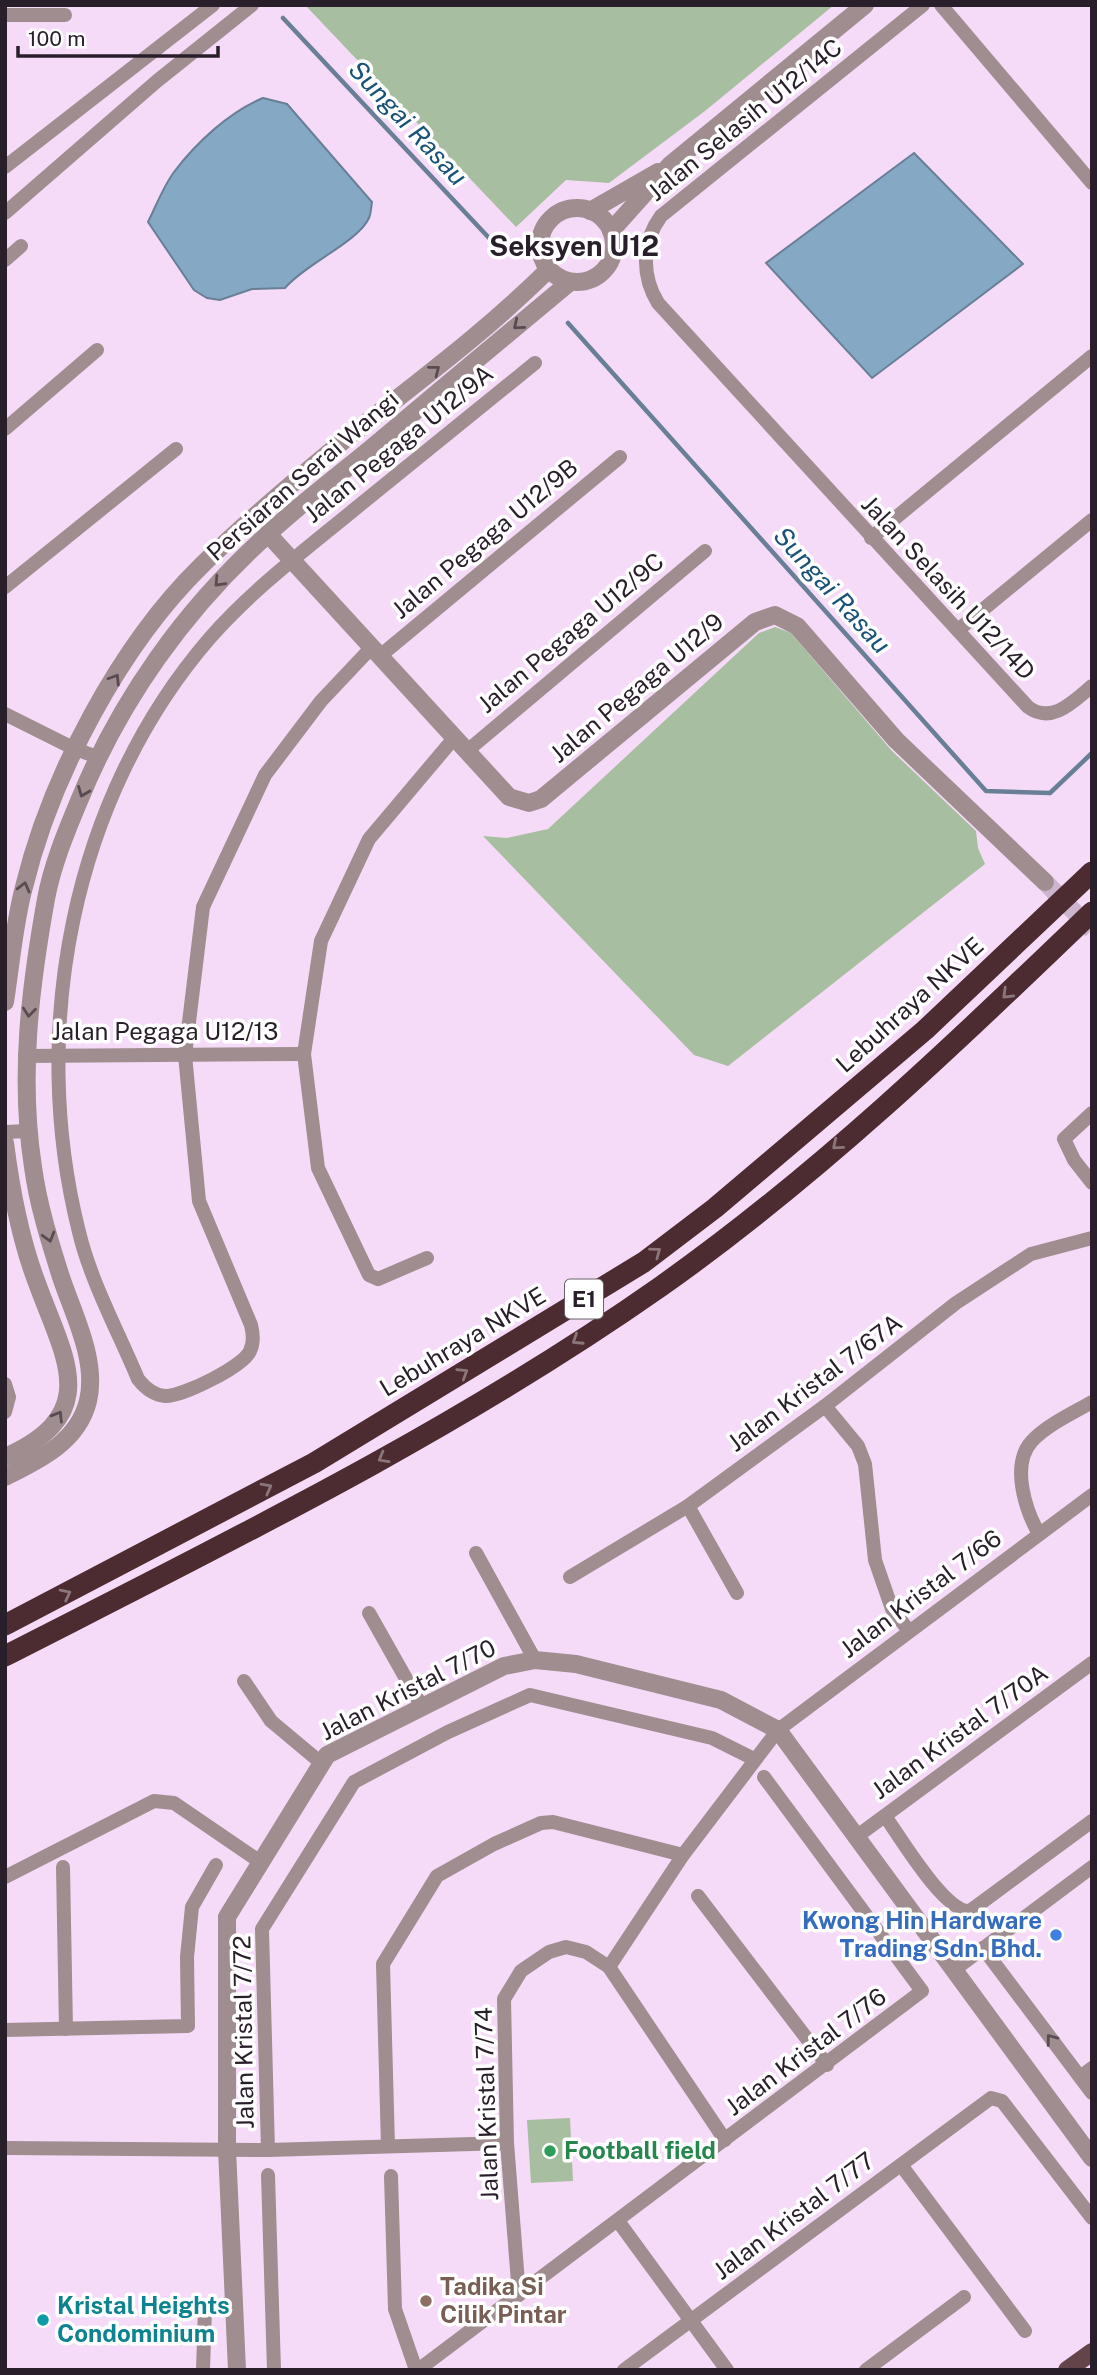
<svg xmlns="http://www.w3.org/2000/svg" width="1097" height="2375" viewBox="0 0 1097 2375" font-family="'Public Sans',sans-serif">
<rect width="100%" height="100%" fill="#f6dbf9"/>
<g fill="#a8bea0">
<path d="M305 5H834L705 111 609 183 566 180 516 227Z"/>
<path d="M775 627 791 633 892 751 976 831 978 848 985 864 728 1066 694 1055 483 836 507 838 548 829 759 633Z"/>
<path d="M570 2118 573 2181 531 2183 527 2120Z"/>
</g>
<g fill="#85a8c5" stroke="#697f96" stroke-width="2">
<path d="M263 98 287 104 372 202C371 207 371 214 369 218 358 242 305 264 285 288L252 289 220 300 207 298 194 290 148 222C156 206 163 187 174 172 196 143 229 112 263 98Z"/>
<path d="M914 153 1023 264 872 378 766 263Z"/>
</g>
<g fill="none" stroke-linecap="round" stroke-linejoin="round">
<g stroke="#697f96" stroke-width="4.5">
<path d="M283 18 505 255"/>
<path d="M568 323 986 791 1050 793 1092 753"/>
</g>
<path stroke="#cdb5d0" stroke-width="18" stroke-dasharray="18 9" stroke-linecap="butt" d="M1045 882 1092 930"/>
<g stroke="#9f8d8f" stroke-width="14">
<path d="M923 5 661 216C642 242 641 275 658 303L1028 707C1052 725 1074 701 1092 686"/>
<path d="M941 5 1092 183"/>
<path d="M5 15H65"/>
<path d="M5 167 213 5"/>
<path d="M5 213 157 81 252 5"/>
<path d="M5 260 21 246"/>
<path d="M5 429 97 350"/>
<path d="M871 538 1092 356"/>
<path d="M5 587 176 449"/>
<path d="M958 630 1092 520"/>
<path d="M372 647 321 701 265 775 203 907 185 1055 199 1201 251 1325C253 1333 254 1343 250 1351 243 1367 181 1397 165 1396 153 1395 145 1388 138 1379 118 1331 91 1282 79 1232 28 1030 72 798 209 639 250 592 301 553 350 513 412 463 474 413 535 363"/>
<path d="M380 656 620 457"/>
<path d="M5 714 73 748 97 757"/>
<path d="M467 751 705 551"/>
<path d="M25 1056 304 1054"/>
<path d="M1092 1113 1064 1139 1074 1160 1092 1183"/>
<path d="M5 1132 29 1131"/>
<path d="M427 1258 378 1279 369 1275 318 1168 304 1054 321 941 369 839 455 737"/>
<path d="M5 1384 9 1397 5 1412"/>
<path d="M825 1406 858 1446 865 1464 875 1560 892 1609 909 1631"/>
<path d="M688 1506 737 1593"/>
<path d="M1039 1534C1026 1511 1010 1465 1032 1441 1047 1425 1073 1413 1092 1402"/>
<path d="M476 1553 535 1660"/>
<path d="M570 1577 688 1506 825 1406 956 1303 1031 1254 1092 1238"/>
<path d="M369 1613 422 1707"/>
<path d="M244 1681 271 1721 320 1762"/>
<path d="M885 1816C900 1837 945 1913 970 1911L1092 1821"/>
<path d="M856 1837 1092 1663"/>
<path d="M63 1867 66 2029"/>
<path d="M5 1877 154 1801 174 1803 262 1863"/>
<path d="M698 1896 827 2065"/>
<path d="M983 1948 1092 2093"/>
<path d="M609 1967 683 1855 778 1730 1092 1495"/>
<path d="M954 1970 1092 1867"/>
<path d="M5 2030 188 2026 187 1957 192 1907 216 1865"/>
<path d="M1080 2077 1092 2068"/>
<path d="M388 2146 383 1964 437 1876 494 1844 541 1823 553 1822 683 1855"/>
<path d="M5 2148 268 2150 507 2143"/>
<path d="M268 2150 262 1929 354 1782 448 1732 530 1695 712 1738 754 1759"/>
<path d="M901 2165 1025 2331"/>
<path d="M268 2175 274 2370"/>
<path d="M391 2176 395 2309 416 2370"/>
<path d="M618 2221 727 2370"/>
<path d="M519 2295 507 2143 504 1999 521 1971 549 1952 566 1947 586 1952 609 1967 725 2140"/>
<path d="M203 2370 205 2308 234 2303"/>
<path d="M418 2370 922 1991 764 1777"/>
<path d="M624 2370 991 2098 1002 2101 1092 2218"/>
<path d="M866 2370 964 2297"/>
</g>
<g stroke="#9f8d8f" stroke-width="18">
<circle cx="577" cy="245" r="37"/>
<path d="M590 211 658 172"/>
<path d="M611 231 670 165 865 5"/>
<path d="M268 534 509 797 529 803 541 799 755 622 775 615 797 626 896 740 1045 882"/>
<path d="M5 1002C11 964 14 924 24 887 51 776 120 645 202 565 244 524 291 484 337 446 409 388 483 335 549 269"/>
<path d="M5 1143C11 1190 20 1239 37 1283 64 1358 104 1413 5 1457"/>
<path d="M5 1477C39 1460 78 1442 88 1401 98 1359 72 1312 60 1274 49 1239 38 1204 33 1167 19 1077 30 988 46 899 52 866 66 832 79 801 120 700 185 609 267 535 301 503 338 476 374 446 439 391 505 336 570 282"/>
<path d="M237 2370 227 2149V1917L327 1755 504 1666 535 1660 576 1664 721 1700 778 1730 1092 2158"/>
</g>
<path stroke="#634549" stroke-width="18" d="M1067 2370 1092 2352"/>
<g stroke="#4d2c31" stroke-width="21">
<path d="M5 1625 314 1463 644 1262 715 1208 925 1030 1092 872"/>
<path d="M5 1656C228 1542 455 1431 660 1287 816 1177 955 1044 1092 912"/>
</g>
</g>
<defs><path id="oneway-chevron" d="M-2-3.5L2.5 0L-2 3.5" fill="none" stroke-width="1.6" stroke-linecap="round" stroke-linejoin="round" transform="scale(1.75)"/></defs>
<g stroke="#584b52">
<use href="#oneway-chevron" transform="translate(518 325) rotate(140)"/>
<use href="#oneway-chevron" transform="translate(435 370) rotate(-38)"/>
<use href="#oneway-chevron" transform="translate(219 582) rotate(133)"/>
<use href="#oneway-chevron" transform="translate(115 679) rotate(-58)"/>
<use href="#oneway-chevron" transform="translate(83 792) rotate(112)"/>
<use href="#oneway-chevron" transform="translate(24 887) rotate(-76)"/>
<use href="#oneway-chevron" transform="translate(29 1012) rotate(96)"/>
<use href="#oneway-chevron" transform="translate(49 1237) rotate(74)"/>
<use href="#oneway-chevron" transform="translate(58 1416) rotate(-59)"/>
<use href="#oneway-chevron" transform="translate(1051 2039) rotate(-127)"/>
</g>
<g stroke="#8b7679">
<use href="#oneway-chevron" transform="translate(1007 994) rotate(136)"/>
<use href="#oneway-chevron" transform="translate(837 1145) rotate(140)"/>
<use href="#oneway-chevron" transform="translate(656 1252) rotate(-37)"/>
<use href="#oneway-chevron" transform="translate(577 1340) rotate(147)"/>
<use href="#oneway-chevron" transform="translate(463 1373) rotate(-32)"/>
<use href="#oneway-chevron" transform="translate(383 1458) rotate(150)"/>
<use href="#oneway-chevron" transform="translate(267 1488) rotate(-28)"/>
<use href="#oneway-chevron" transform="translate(66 1594) rotate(-27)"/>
</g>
<circle fill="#3f7fe0" stroke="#fff" stroke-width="2.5" cx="1056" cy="1935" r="7"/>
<circle fill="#2e9e5b" stroke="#fff" stroke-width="2.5" cx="550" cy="2151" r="7"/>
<circle fill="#8d6e63" stroke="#fff" stroke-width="2.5" cx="426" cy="2301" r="7"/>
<circle fill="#0f9aa8" stroke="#fff" stroke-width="2.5" cx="43" cy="2320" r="7"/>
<g text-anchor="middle" stroke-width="7" stroke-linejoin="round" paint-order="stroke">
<rect fill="#fff" stroke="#69626a" stroke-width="2" x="565" y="1279.5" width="38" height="39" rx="5"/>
<g font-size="23" font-weight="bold" fill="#291f2a">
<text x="584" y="1307">E1</text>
</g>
<g font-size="24" fill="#291f2a" stroke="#fff">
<text transform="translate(745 120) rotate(-39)" y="8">Jalan Selasih U12/14C</text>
<text transform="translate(399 444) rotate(-39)" y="8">Jalan Pegaga U12/9A</text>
<text transform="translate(303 476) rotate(-41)" y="8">Persiaran Serai Wangi</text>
<text transform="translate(485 539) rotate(-40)" y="8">Jalan Pegaga U12/9B</text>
<text transform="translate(948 588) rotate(47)" y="8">Jalan Selasih U12/14D</text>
<text transform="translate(571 633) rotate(-40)" y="8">Jalan Pegaga U12/9C</text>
<text transform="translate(637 688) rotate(-40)" y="8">Jalan Pegaga U12/9</text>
<text transform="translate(910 1005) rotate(-42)" y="8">Lebuhraya NKVE</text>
<text x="165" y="1040">Jalan Pegaga U12/13</text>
<text transform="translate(463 1342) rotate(-31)" y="8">Lebuhraya NKVE</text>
<text transform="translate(815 1383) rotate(-37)" y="8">Jalan Kristal 7/67A</text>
<text transform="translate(921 1594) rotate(-37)" y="8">Jalan Kristal 7/66</text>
<text transform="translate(408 1690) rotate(-27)" y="8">Jalan Kristal 7/70</text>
<text transform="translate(960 1732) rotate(-36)" y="8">Jalan Kristal 7/70A</text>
<text transform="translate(244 2032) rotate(-91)" y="8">Jalan Kristal 7/72</text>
<text transform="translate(806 2052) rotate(-37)" y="8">Jalan Kristal 7/76</text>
<text transform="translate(487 2104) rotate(-92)" y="8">Jalan Kristal 7/74</text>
<text transform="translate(794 2216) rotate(-37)" y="8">Jalan Kristal 7/77</text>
</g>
<g font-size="24" font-weight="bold" fill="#366cbe" stroke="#fff" text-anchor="end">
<text x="1042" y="1929">Kwong Hin Hardware<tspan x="1042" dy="28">Trading Sdn. Bhd.</tspan></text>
</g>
<g font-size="24" font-weight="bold" fill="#27864d" stroke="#fff" text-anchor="start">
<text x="564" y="2159">Football field</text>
</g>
<g font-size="24" font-weight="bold" fill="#785e54" stroke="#fff" text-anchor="start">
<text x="440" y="2295">Tadika Si<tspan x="440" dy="28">Cilik Pintar</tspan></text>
</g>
<g font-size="24" font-weight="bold" fill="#0d838f" stroke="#fff" text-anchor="start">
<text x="57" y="2314">Kristal Heights<tspan x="57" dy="28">Condominium</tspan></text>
</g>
<g font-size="26" font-style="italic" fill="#195279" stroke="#fff">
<text transform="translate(408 123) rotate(47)" y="9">Sungai Rasau</text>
<text transform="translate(832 590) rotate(48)" y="9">Sungai Rasau</text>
</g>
<g font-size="28" font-weight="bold" fill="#291f2a" stroke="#fff">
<text x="574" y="256">Seksyen U12</text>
</g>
</g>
<rect width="1097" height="2375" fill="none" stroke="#291f2a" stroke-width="14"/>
<path d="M18 46v10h200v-10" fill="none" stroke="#291f2a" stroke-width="3.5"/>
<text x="28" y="46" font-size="21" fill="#291f2a" stroke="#ffffff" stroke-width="5" paint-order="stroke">100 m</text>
</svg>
